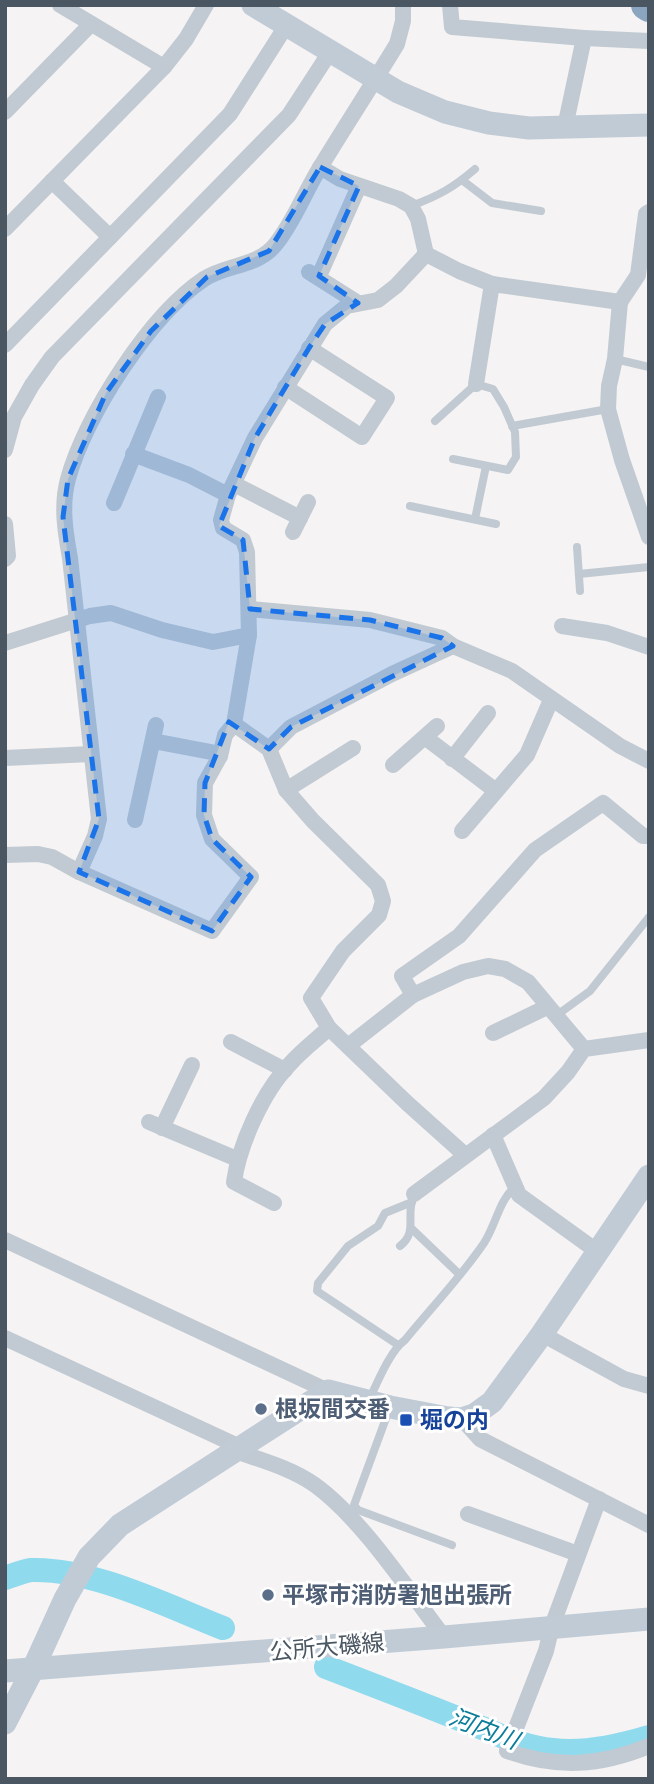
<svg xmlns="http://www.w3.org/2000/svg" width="654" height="1784" viewBox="0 0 654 1784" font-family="'Varela Round','Noto Sans JP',sans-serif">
<rect width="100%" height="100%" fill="#f5f3f3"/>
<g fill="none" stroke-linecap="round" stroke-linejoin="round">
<g stroke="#90daee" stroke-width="24">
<path d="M5 1578C14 1575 23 1571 31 1570 92 1568 167 1606 223 1628"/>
<path d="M326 1667C373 1685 420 1703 467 1722 497 1733 520 1747 553 1750 584 1754 619 1746 649 1737"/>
</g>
</g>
<path fill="#cdcfd5" d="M261 1401 269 1412 261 1417 254 1406Z"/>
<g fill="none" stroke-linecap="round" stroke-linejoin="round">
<g stroke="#c1cad2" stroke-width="8">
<path d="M462 180 492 203 541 211"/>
<path d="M411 206C438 196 453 188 475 169"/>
<path d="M615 359 649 367"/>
<path d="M435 421 476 384 493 389 504 407 515 432 516 457 508 470 453 459"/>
<path d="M512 426 608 409"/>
<path d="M410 506 496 524"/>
<path d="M475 519 486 466"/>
<path d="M577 547 580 591"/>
<path d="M579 574 649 567"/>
<path d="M557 1015 590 991 649 917"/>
<path d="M412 1229 459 1274"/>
<path d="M400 1246C417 1233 407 1218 412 1201"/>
<path d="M398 1345 317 1291 318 1283 348 1246 378 1226 385 1213 412 1202"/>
<path d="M370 1398C378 1381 390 1351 405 1340 431 1308 461 1277 484 1243 496 1225 499 1200 515 1187"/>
<path d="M389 1410 354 1505 358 1510 452 1545"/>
</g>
<g stroke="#c1cad2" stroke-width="16">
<path d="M60 5 164 67"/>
<path d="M450 5 452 27 584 38 565 127"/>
<path d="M584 38 649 41"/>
<path d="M5 112 91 24"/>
<path d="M320 167 340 179 399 199 411 206 418 219 426 254"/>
<path d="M52 181 110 237"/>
<path d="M649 212 646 214 638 275 620 302 615 359 609 386 608 409 622 460 649 537"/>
<path d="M5 229 164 67 186 39 206 5"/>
<path d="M426 254 459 271 492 284 620 302"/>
<path d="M309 272 358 303"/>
<path d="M319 276 359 186"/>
<path d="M5 345 230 114 286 26"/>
<path d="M476 384 492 284"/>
<path d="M285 387 362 437 387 398 309 348"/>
<path d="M5 450 14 417 32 385 52 357 289 115 330 52"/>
<path d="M133 454 189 475 228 495"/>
<path d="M234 484 300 518"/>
<path d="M114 503 158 397"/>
<path d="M5 524 8 556 5 559"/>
<path d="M293 532 308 502"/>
<path d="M250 609 370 620 442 638 453 646 512 671 620 746 649 761"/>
<path d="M562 626 607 633 649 647"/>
<path d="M5 643 90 616 111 613 162 630 213 642 249 635"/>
<path d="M234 724 269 749 286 790 313 821 378 885 383 901 379 915 343 951 311 998 329 1028 407 1103 465 1155"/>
<path d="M426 738 496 791"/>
<path d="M153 741 211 752 220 756"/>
<path d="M269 749 291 727 392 674 453 646"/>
<path d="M5 758 91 754"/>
<path d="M452 759 488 713"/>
<path d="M393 765 437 726"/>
<path d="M286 790 353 748"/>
<path d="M135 820 156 725"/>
<path d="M462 831 527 755 551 700"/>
<path d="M5 855 38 854 52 857 79 872 212 931 251 877 212 839 204 815 205 783 220 756 225 735 234 724 249 635 247 552 243 540 223 528 221 520 228 495 255 438 325 324 347 306 378 300 396 286 426 254"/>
<path d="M79 872 95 836 99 819 70 558C65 531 61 505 68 479 85 416 150 315 204 279 227 264 257 267 275 245 294 222 305 191 321 166 346 125 372 85 397 44L403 21V5"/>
<path d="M413 995 402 976 459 936 535 850 603 803 643 836H649"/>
<path d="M493 1033 547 1007"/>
<path d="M231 1042 285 1070"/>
<path d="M348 1046 413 995 463 972 488 966 505 969 528 982 584 1049"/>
<path d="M149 1122 237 1159"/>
<path d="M162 1128 192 1065"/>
<path d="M493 1135 519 1195 598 1252"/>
<path d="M414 1194 544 1098 568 1072 584 1049 649 1040"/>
<path d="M274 1203 234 1182C239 1145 263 1092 289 1065 301 1051 316 1040 329 1028"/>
<path d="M5 1240 328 1391"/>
<path d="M542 1334 624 1379 649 1386"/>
<path d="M5 1338 240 1447"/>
<path d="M462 1419 480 1439 649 1525"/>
<path d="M235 1451C261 1460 291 1468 315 1485 362 1519 408 1590 444 1637"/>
<path d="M599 1499 552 1626 546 1651 507 1751C557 1769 600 1766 649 1746"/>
<path d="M468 1514 578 1554"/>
</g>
<g stroke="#c1cbd6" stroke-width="23">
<path d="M253 5 398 92 445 112 489 123 529 128 649 125"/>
<path d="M5 1671 444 1637 649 1619"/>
<path d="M5 1723 33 1669 65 1599 89 1557 120 1525 328 1391 390 1407 448 1418 462 1419 474 1415 492 1402 542 1334 649 1176"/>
</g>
<path stroke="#8ba5c1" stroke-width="30" d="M646 5 649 7"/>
</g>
<path fill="#1a73e8" fill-opacity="0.2" stroke="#1a73e8" stroke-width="5" stroke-dasharray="14 9" stroke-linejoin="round" d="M320 167 359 186 319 276 358 303 325 324 309 348 255 438 219 526 243 540 250 609 370 620 442 638 453 646 291 727 269 749 229 722 205 783 204 815 212 839 251 877 212 931 79 872 99 819 63 517 68 479 106 393 151 331 207 277 269 251Z"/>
<g fill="#5c6f8a" stroke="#fff" stroke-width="2.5">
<circle cx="261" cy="1409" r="7"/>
<circle cx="268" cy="1595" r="7"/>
</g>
<rect fill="#1a4fb4" stroke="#fff" stroke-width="2.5" x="399" y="1413" width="14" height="14" rx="3.5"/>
<g text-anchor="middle" stroke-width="6" stroke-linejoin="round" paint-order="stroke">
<g font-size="23" font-weight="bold" fill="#4e5e75" stroke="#fff" text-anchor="start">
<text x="275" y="1417">根坂間交番</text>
<text x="282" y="1603">平塚市消防署旭出張所</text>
</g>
<g font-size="23" font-weight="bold" fill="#164399" stroke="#fff" text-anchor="start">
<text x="420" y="1428">堀の内</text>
</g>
<g font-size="23" fill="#4a5661" stroke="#fff">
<text transform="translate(327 1647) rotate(-5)" y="8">公所大磯線</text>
</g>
<g font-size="24" font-style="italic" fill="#0c7c9b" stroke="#fff">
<text transform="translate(484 1729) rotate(21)" y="8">河内川</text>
</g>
</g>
<rect width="654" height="1784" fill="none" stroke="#4a5661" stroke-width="14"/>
</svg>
